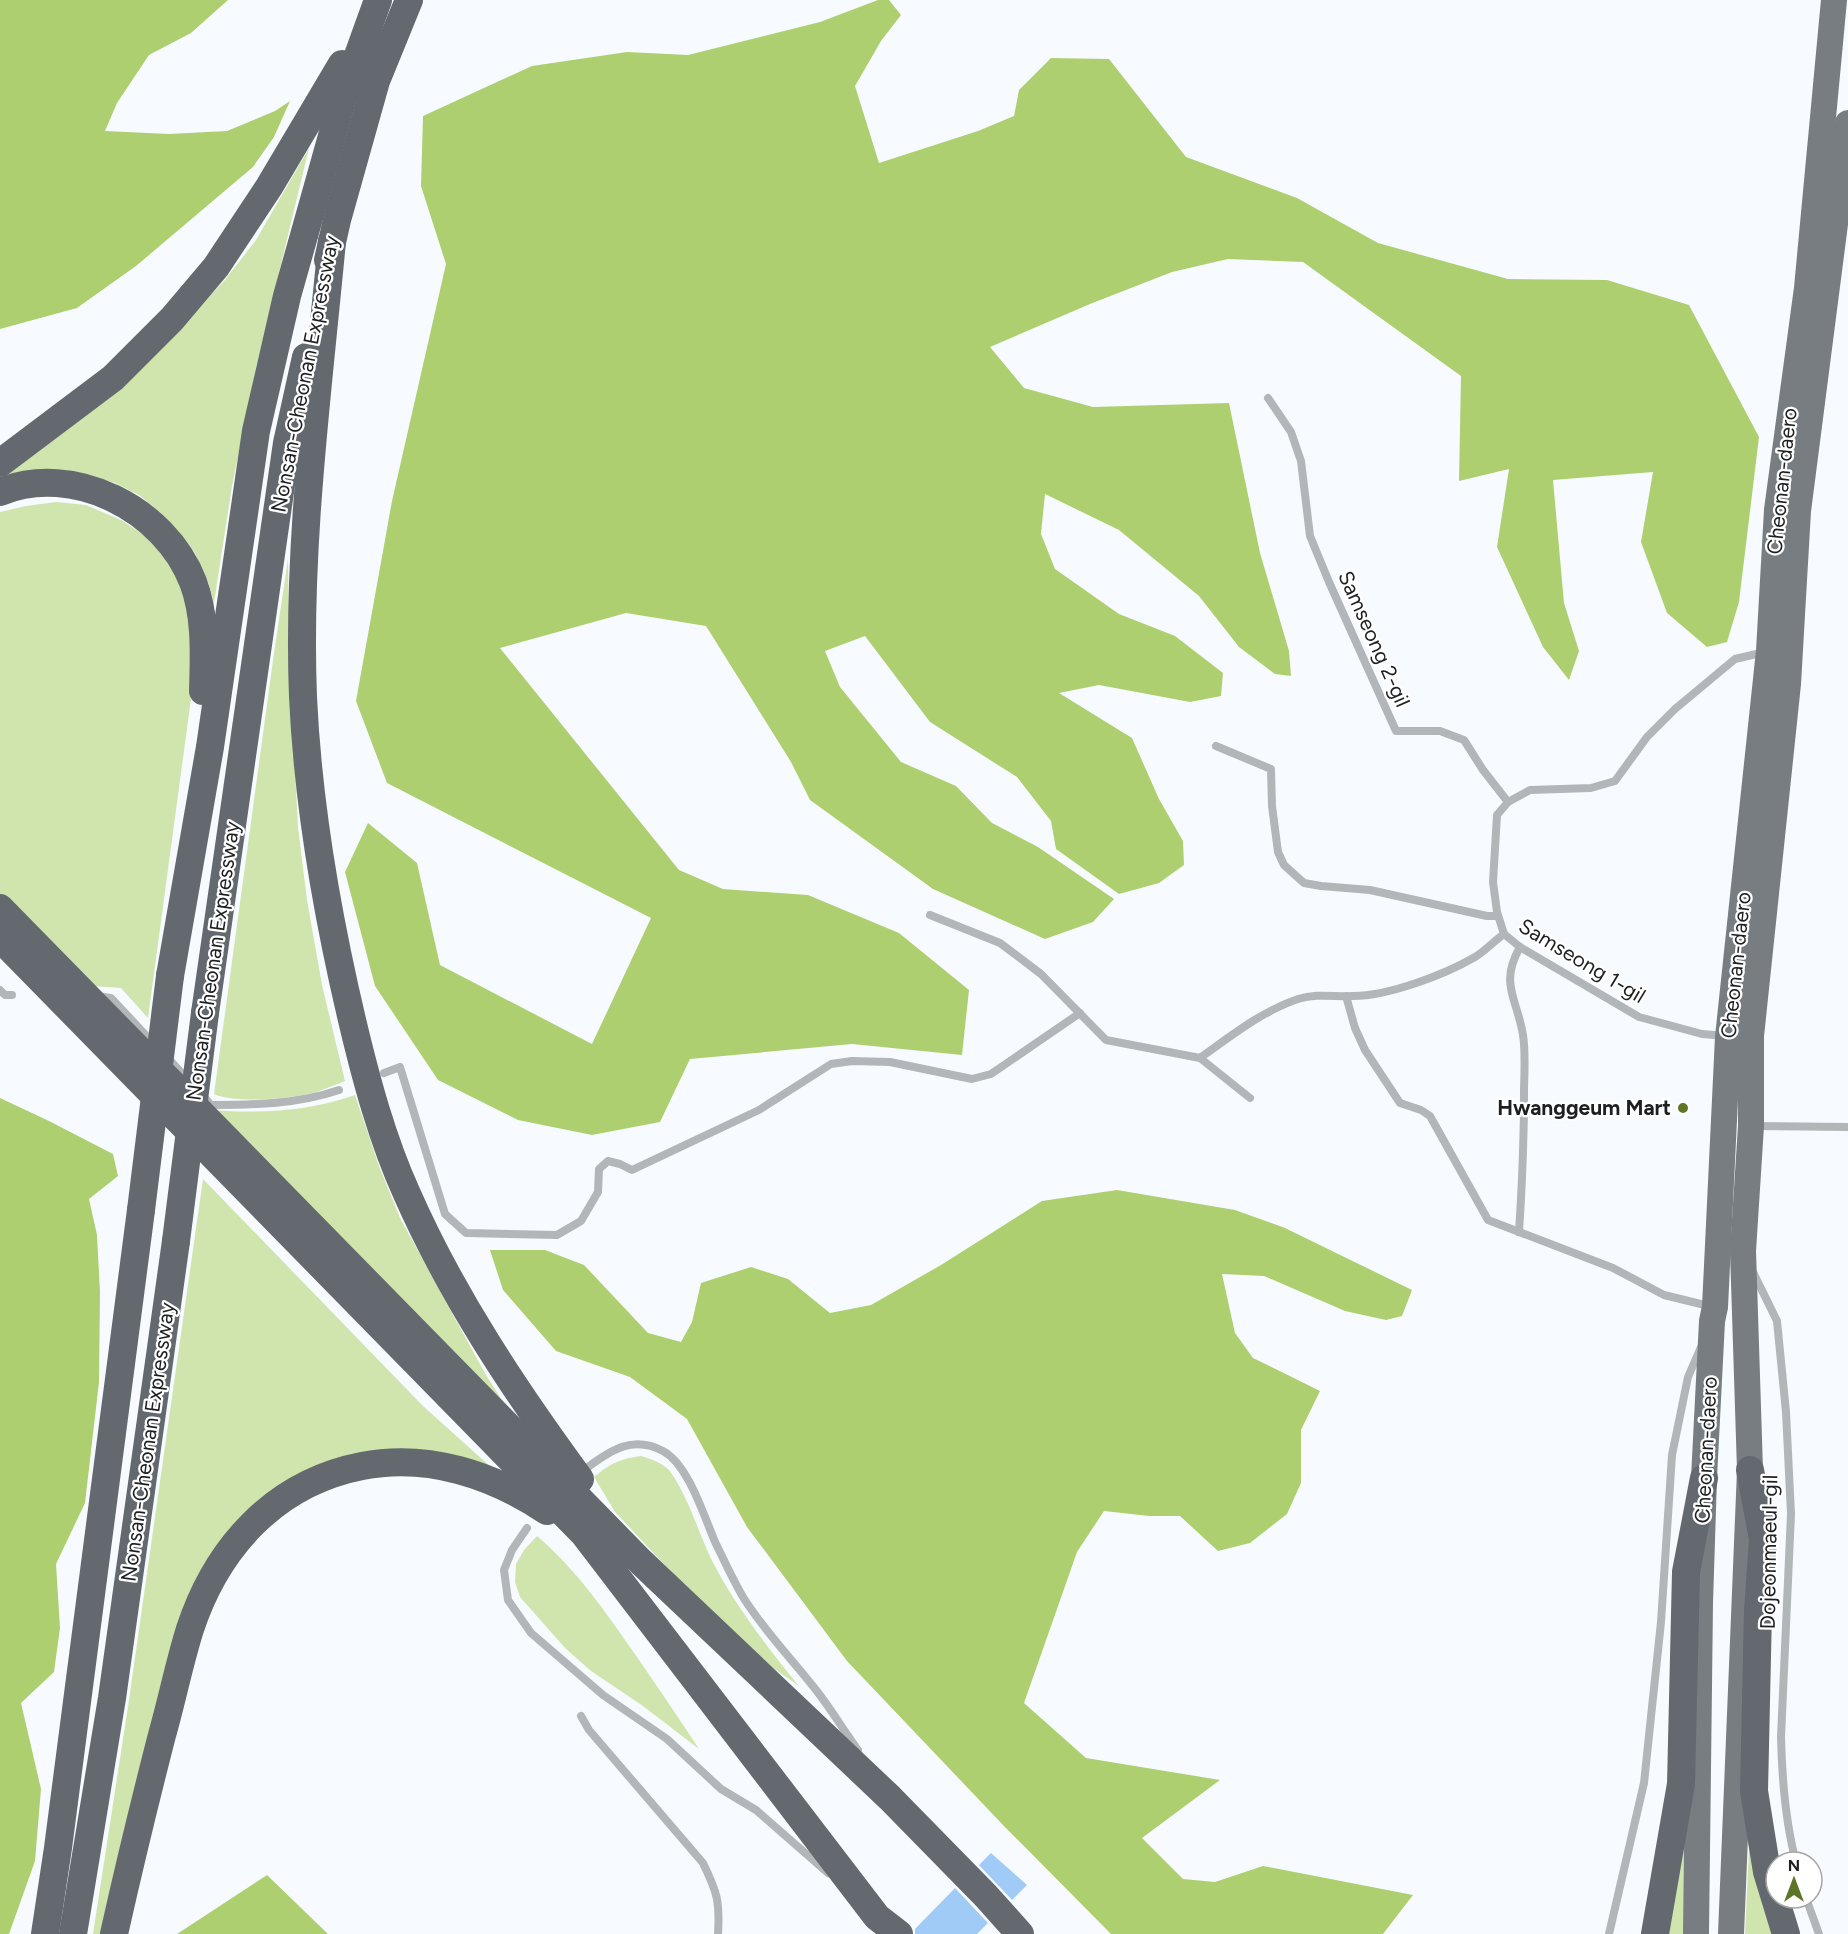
<svg xmlns="http://www.w3.org/2000/svg" width="1848" height="1934" viewBox="0 0 1848 1934" font-family="Figtree,sans-serif">
<rect width="100%" height="100%" fill="#f7fbff"/>
<g fill="#d0e5ad">
<path d="M309 148 256 368 232 486 214 603 209 584 194 551 162 514 139 495 115 483 84 474 0 479V474L176 331 224 281 256 240Z"/>
<path d="M56 502 86 505 121 520 152 540 177 578 193 624V684L148 1018 121 988 78 985 0 901V512L26 506Z"/>
<path d="M288 559 290 674 298 827 307 900 322 985 345 1081C337 1084 328 1088 319 1091 296 1099 235 1104 214 1094L274 653Z"/>
<path d="M355 1095 379 1166 400 1218 486 1375 530 1444 213 1110C262 1114 309 1111 355 1095Z"/>
<path d="M203 1179 423 1406 502 1477 401 1451 223 1540 106 1934H93L129 1700Z"/>
<path d="M641 1456C652 1459 666 1464 672 1474 692 1504 700 1540 717 1570 740 1612 769 1649 799 1686L763 1661 724 1628 615 1512 594 1477C611 1463 620 1459 641 1456Z"/>
<path d="M537 1536C579 1572 606 1613 637 1657 658 1688 679 1718 699 1749L643 1706 591 1671 566 1649 520 1597 515 1582 516 1564 524 1550Z"/>
<path d="M1687 1816 1688 1934H1664Z"/>
<path d="M1749 1848 1779 1934H1745Z"/>
</g>
<g fill="#aecf6f">
<path d="M0 0H228L191 33 149 55 117 103 105 131 169 134 227 131 275 111 290 101 274 137 253 167 136 266 77 308 0 329Z"/>
<path d="M878 0H889L901 15 881 41 855 86 879 163 978 131 1014 116 1019 90 1051 58 1109 59 1186 157 1297 198 1378 243 1508 279 1607 280 1689 305 1759 437 1739 602 1727 642 1707 647 1667 613 1641 542 1653 472 1553 480 1564 603 1579 651 1569 680 1543 647 1497 547 1509 469 1459 481 1461 376 1303 262 1228 259 1172 272 1090 304 990 347 1024 388 1093 407 1229 403 1260 553 1289 651 1291 676 1275 674 1239 647 1199 596 1119 530 1045 494 1041 534 1055 569 1119 614 1175 636 1223 673 1221 696 1190 702 1099 685 1059 693 1132 738 1159 799 1183 841 1184 865 1159 883 1119 894 1056 849 1051 821 1017 777 930 722 865 636 825 651 840 687 901 762 956 786 992 823 1038 847 1114 899 1093 922 1045 939 933 889 810 800 791 762 706 626 626 613 500 648 679 870 723 889 808 895 899 933 969 990 962 1055 852 1044 690 1059 660 1122 592 1135 518 1120 438 1080 375 986 345 872 368 823 417 863 440 965 592 1044 651 918 387 783 356 701 392 501 446 264 421 186 423 116 532 66 627 52 688 55 820 22Z"/>
<path d="M0 1098 49 1121 113 1154 118 1176 89 1199 97 1235 100 1292 99 1382 85 1503 56 1564 60 1628 54 1672 21 1703 41 1789 35 1861 9 1934H0Z"/>
<path d="M1117 1190 1235 1210 1285 1228 1412 1290 1402 1316 1386 1320 1345 1311 1264 1276 1222 1274 1235 1333 1253 1358 1320 1391 1301 1430V1483L1287 1514 1250 1543 1218 1551 1180 1516H1149L1104 1511 1077 1552 1024 1703 1086 1758 1220 1780 1142 1838 1183 1879 1215 1882 1263 1866 1413 1895 1383 1934H1111L1003 1825 847 1661 747 1527 687 1419 630 1377 556 1351 503 1290 490 1250H545L584 1265 648 1333 681 1342 692 1322 701 1283 751 1267 788 1279 830 1313 871 1305 941 1265 1042 1201Z"/>
<path d="M267 1875 328 1934H177Z"/>
</g>
<g fill="#a1cbf7">
<path d="M991 1853 1027 1885 1012 1900 979 1865Z"/>
<path d="M955 1888 988 1923 977 1934H915V1929Z"/>
</g>
<g fill="none" stroke-linecap="round" stroke-linejoin="round">
<g stroke="#b3b6b9" stroke-width="8">
<path d="M1268 398 1291 432 1301 461 1310 536 1329 582 1396 731H1440L1464 740 1483 770 1508 802 1497 815 1493 882 1497 912 1504 934"/>
<path d="M1216 746 1271 769 1272 806 1278 852 1284 865 1304 883 1321 886 1370 890 1487 916H1498"/>
<path d="M1508 802 1530 790 1591 788 1615 781 1647 737 1675 709 1735 659 1765 652"/>
<path d="M930 915 1000 943 1041 974 1106 1040 1200 1058C1231 1036 1262 1011 1298 999 1317 993 1334 997 1353 996 1388 996 1444 975 1475 957 1485 951 1494 941 1504 934L1520 947 1639 1017 1702 1034 1727 1036"/>
<path d="M0 990 5 995H12"/>
<path d="M97 996 111 998 154 1044"/>
<path d="M1346 996 1355 1028 1365 1050 1400 1103 1421 1110 1430 1116 1488 1220 1613 1268 1664 1295 1713 1307"/>
<path d="M167 1057 187 1079"/>
<path d="M1200 1058 1250 1098"/>
<path d="M384 1073 400 1067 445 1214 466 1233 557 1235 581 1221 598 1192 599 1169 608 1161 620 1164 632 1170 759 1110 831 1064 852 1061 890 1062 972 1079 991 1074 1080 1013"/>
<path d="M206 1099 211 1105C255 1105 298 1104 339 1090"/>
<path d="M1754 1126 1848 1127"/>
<path d="M1519 1232C1522 1186 1524 1140 1524 1094 1524 1075 1526 1054 1523 1035 1517 998 1499 984 1520 947"/>
<path d="M1752 1270 1777 1321 1786 1412 1791 1514 1781 1737C1782 1779 1785 1821 1796 1862"/>
<path d="M588 1467C611 1450 633 1435 663 1451 689 1465 704 1517 716 1544 725 1562 733 1580 743 1597 764 1631 792 1659 816 1690 831 1709 844 1731 858 1750"/>
<path d="M527 1528 512 1550 504 1570 508 1600 531 1633 603 1695 667 1739 721 1789 756 1810 828 1873"/>
<path d="M581 1716 589 1730 703 1863C717 1892 720 1901 718 1934"/>
<path d="M1806 1898 1819 1934"/>
<path d="M1609 1934 1644 1783 1661 1622 1672 1455 1688 1377 1701 1347"/>
</g>
<g stroke="#787d82" stroke-width="26">
<path d="M1696 1934 1700 1603 1704 1478 1712 1321 1715 1307 1728 1037 1769 651 1777 510 1807 288 1834 0"/>
<path d="M1731 1934 1750 1470 1743 1251 1751 1126V1036L1788 684 1798 511 1848 123"/>
</g>
<g stroke="#63696f" stroke-width="28">
<path d="M332 241C318 392 297 545 303 697 308 806 327 914 352 1020 366 1079 382 1139 407 1194 452 1296 514 1389 580 1479"/>
<path d="M328 260 337 220 376 81 409 0"/>
<path d="M0 463 113 378 172 319 216 267 269 187 342 64"/>
<path d="M0 492C73 462 165 509 193 582 206 616 204 654 203 691"/>
<path d="M0 908 641 1562 890 1798 986 1896 1020 1934"/>
<path d="M0 938 584 1534 877 1917 899 1934"/>
<path d="M170 976 210 747 256 431 287 296 325 161 342 100 378 0"/>
<path d="M205 1013 287 443 306 357"/>
<path d="M1750 1470 1763 1539 1758 1611 1754 1791 1767 1872 1786 1934"/>
<path d="M45 1934 58 1848 141 1210"/>
<path d="M73 1934 112 1698 176 1241"/>
<path d="M114 1934C129 1867 145 1801 162 1735 172 1700 179 1664 190 1629 217 1547 275 1483 362 1466 428 1453 493 1475 547 1511"/>
<path d="M1655 1934 1681 1784 1686 1572 1704 1478"/>
</g>
<g stroke="#63696f" stroke-width="28">
<path d="M141 1210 170 976"/>
<path d="M176 1241 205 1013"/>
</g>
</g>
<circle fill="#5d7527" stroke="#fff" stroke-width="2" cx="1683" cy="1108" r="6"/>
<g text-anchor="middle" stroke-width="4.5" stroke-linejoin="round" paint-order="stroke">
<g font-size="21" fill="#1d1f21" stroke="#fff">
<text transform="translate(305 374) rotate(-79)" y="7">Nonsan-Cheonan Expressway</text>
<text transform="translate(1782 481) rotate(-84)" y="7">Cheonan-daero</text>
<text transform="translate(1374 639) rotate(66)" y="7">Samseong 2-gil</text>
<text transform="translate(213 961) rotate(-82)" y="7">Nonsan-Cheonan Expressway</text>
<text transform="translate(1582 961) rotate(31)" y="7">Samseong 1-gil</text>
<text transform="translate(1736 965) rotate(-84)" y="7">Cheonan-daero</text>
<text transform="translate(148 1442) rotate(-82)" y="7">Nonsan-Cheonan Expressway</text>
<text transform="translate(1706 1450) rotate(-87)" y="7">Cheonan-daero</text>
<text transform="translate(1769 1552) rotate(-89)" y="7">Dojeonmaeul-gil</text>
</g>
<g font-size="21" font-weight="bold" fill="#1d1f21" stroke="#fff" text-anchor="end">
<text x="1671" y="1115">Hwanggeum Mart</text>
</g>
</g>
<g transform="translate(1794 1880)"><circle r="28" fill="#ffffff" stroke="#a5a5a6" stroke-width="1.5"/>
<path d="M0-4.5L10 22L0 15L-10 22Z" fill="#5d7527"/>
<text y="-9" font-size="16" font-weight="bold" text-anchor="middle" fill="#1d1f21">N</text>
</g>
</svg>
